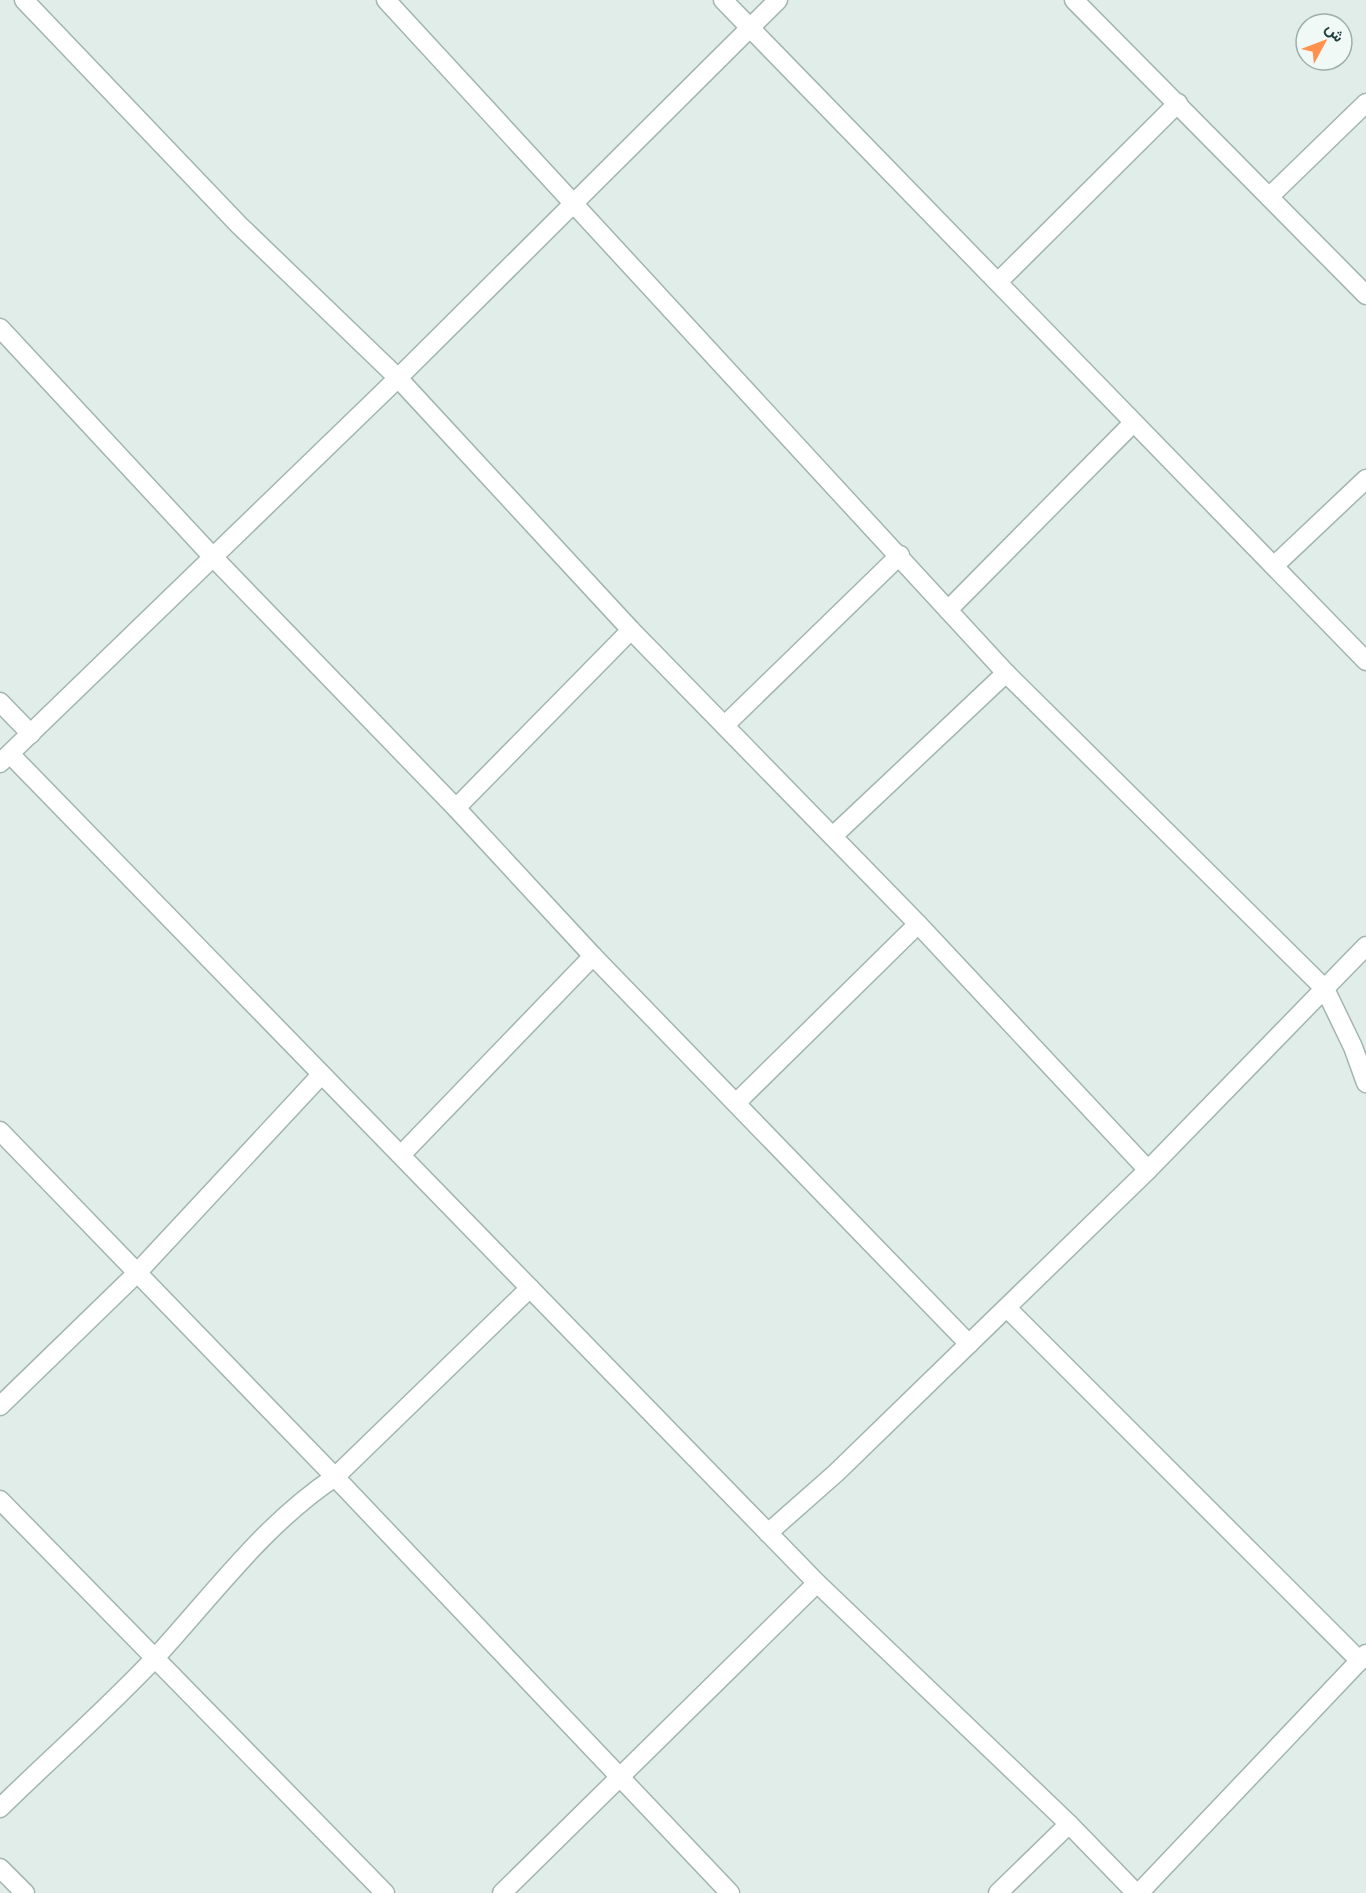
<svg xmlns="http://www.w3.org/2000/svg" width="1366" height="1893" viewBox="0 0 1366 1893" font-family="Overpass,Vazirmatn,sans-serif">
<rect width="100%" height="100%" fill="#e0ede9"/>
<g fill="none" stroke-linecap="round" stroke-linejoin="round">
<defs>
<g id="minor">
<path d="M24 0 239 225 398 378 631 630 918 924 1148 1170"/>
<path d="M386 0 1006 673 1325 989 1353 1047 1366 1083"/>
<path d="M723 0 1366 661"/>
<path d="M1074 0 1366 295"/>
<path d="M1269 197 1366 103"/>
<path d="M998 282 1178 103"/>
<path d="M0 328 212 556 456 808 593 956 969 1344"/>
<path d="M1275 565 1366 479"/>
<path d="M948 610 1133 423"/>
<path d="M0 702 31 734"/>
<path d="M725 725 900 555"/>
<path d="M10 754 817 1583 1069 1824 1136 1893"/>
<path d="M456 808 631 630"/>
<path d="M833 836 1006 673"/>
<path d="M737 1102 918 924"/>
<path d="M0 1131 335 1477 730 1893"/>
<path d="M401 1155 593 956"/>
<path d="M1007 1308 1360 1661"/>
<path d="M0 1406 136 1274 321 1075"/>
<path d="M0 1500 385 1893"/>
<path d="M768 1533 836 1473 1148 1170 1366 946"/>
<path d="M0 1808C51 1758 106 1710 155 1658 213 1595 263 1525 335 1477L530 1288"/>
<path d="M0 1868 25 1893"/>
<path d="M502 1893 817 1583"/>
<path d="M998 1893 1069 1824"/>
<path d="M1139 1893 1366 1654"/>
</g>
<path id="tertiary" d="M0 763 398 378 778 0"/>
</defs>
<use href="#minor" stroke="#a2b5b1" stroke-width="21"/>
<use href="#tertiary" stroke="#a2b5b1" stroke-width="21"/>
<use href="#minor" stroke="#fff" stroke-width="18"/>
<use href="#tertiary" stroke="#fff" stroke-width="18"/>
</g>
<g transform="translate(1324 42) rotate(49)"><circle r="28" fill="#f1f9f6" stroke="#9dafab" stroke-width="1.5"/>
<path d="M0-4.5L10 22L0 15L-10 22Z" fill="#ff914c"/>
<text y="-9" font-size="16" font-weight="bold" text-anchor="middle" fill="#1f3f3b">ش</text>
</g>
</svg>
